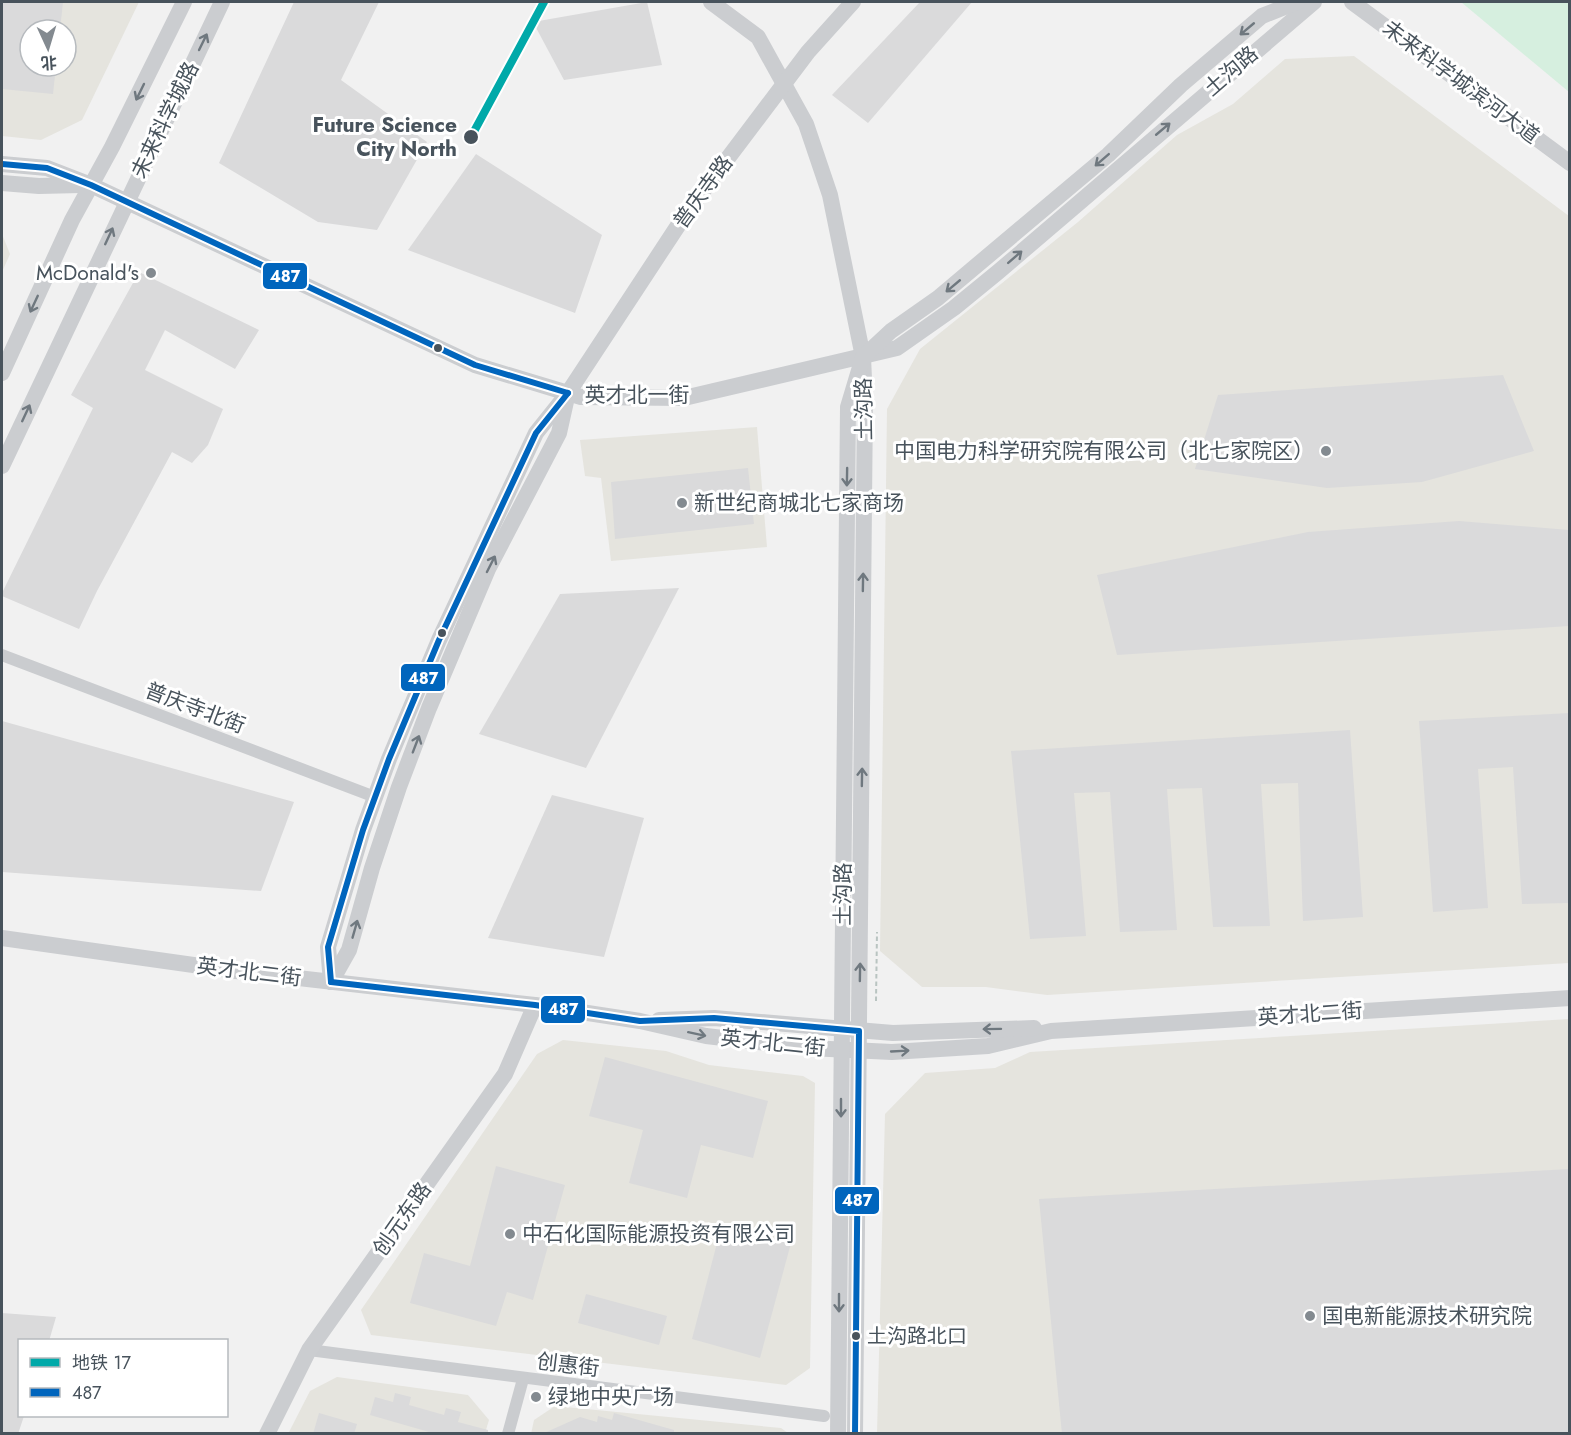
<svg xmlns="http://www.w3.org/2000/svg" width="1571" height="1435" viewBox="0 0 1571 1435" font-family="Jost,'Noto Sans SC',sans-serif">
<rect width="100%" height="100%" fill="#f1f1f1"/>
<g fill="#e5e4de" fill-rule="evenodd">
<path d="M2 2H139L82 120 41 140 2 136ZM30 30H66V66H30Z"/>
<path d="M1354 56 1569 216V963L1047 995 986 987H922L880 951 887 409 920 349 1078 222 1177 135 1233 104 1285 59Z"/>
<path d="M2 234 10 254 2 272Z"/>
<path d="M757 427 767 547 611 561 601 478 585 476 580 440Z"/>
<path d="M1569 1019V1433L877 1434 885 1114 925 1073 995 1068 1030 1052Z"/>
<path d="M563 1040 666 1051 709 1065 803 1076 815 1083 810 1368 786 1385 371 1335 361 1310 537 1054Z"/>
<path d="M337 1377 468 1395 489 1420 485 1433 288 1434 310 1391Z"/>
<path d="M555 1406 781 1428 788 1433 531 1434 534 1420Z"/>
</g>
<path fill="#d6efdf" d="M1461 2H1569V92Z"/>
<g fill="#dadadb">
<path d="M2 2H63L60 30H30V66H56L53 94 2 89Z"/>
<path d="M294 2H379L341 80 427 142 377 230 318 222 219 163Z"/>
<path d="M647 2 662 65 564 80 533 22Z"/>
<path d="M920 2H972L868 123 832 95Z"/>
<path d="M476 154 602 235 575 313 408 250Z"/>
<path d="M139 272 259 330 235 369 165 330 145 370 223 409 208 445 192 463 172 452 97 591 79 629 2 596V593L93 408 71 395Z"/>
<path d="M1503 375 1534 451 1422 482 1327 488 1195 469 1218 395Z"/>
<path d="M748 468 754 524 615 539 611 482Z"/>
<path d="M1459 521 1569 530V626L1117 655 1097 575 1308 532Z"/>
<path d="M679 588 586 768 479 734 560 594Z"/>
<path d="M1569 713V903L1522 904 1513 767 1478 769 1488 908 1433 912 1419 721Z"/>
<path d="M2 721 294 802 261 891 2 872Z"/>
<path d="M1350 730 1363 917 1303 921 1298 783 1261 784 1270 926 1213 927 1202 788 1167 789 1177 930 1120 932 1110 792 1074 793 1086 936 1030 939 1011 751Z"/>
<path d="M552 795 644 818 604 957 488 938Z"/>
<path d="M605 1057 768 1101 753 1158 701 1145 687 1198 629 1183 643 1130 589 1116Z"/>
<path d="M496 1166 565 1185 533 1300 507 1292 496 1326 410 1303 424 1253 470 1266Z"/>
<path d="M1569 1169V1434H1062L1039 1199Z"/>
<path d="M722 1224 791 1243 760 1358 692 1339Z"/>
<path d="M586 1294 667 1316 659 1345 578 1323Z"/>
<path d="M2 1313 56 1317 49 1341H20V1416H24L18 1434H2Z"/>
<path d="M395 1393 411 1397 409 1405 444 1415 446 1408 461 1412 458 1422 488 1430V1434H436L370 1415 375 1397 393 1402Z"/>
<path d="M319 1413 357 1424 354 1434H313Z"/>
<path d="M614 1413 674 1430V1434H542L580 1417 597 1422 598 1416 612 1420Z"/>
</g>
<g fill="none" stroke-linecap="round" stroke-linejoin="round">
<path stroke="#b9c4c1" stroke-width="2" stroke-dasharray="4.5 3" stroke-linecap="butt" d="M876 1001 877 932"/>
<g stroke="#cacccf" stroke-width="12">
<path d="M2 655 375 797"/>
<path d="M309 1350 824 1416"/>
<path d="M508 1434 523 1379"/>
</g>
<g stroke="#cbcdd0" stroke-width="16">
<path d="M711 2 758 37 806 124 830 195 863 357 865 400 855 1434"/>
<path d="M1352 2 1570 163"/>
<path d="M2 164 47 168 91 185 475 365 581 397 684 398 897 348 954 308 998 272 1314 2"/>
<path d="M2 183 39 186 81 185"/>
<path d="M2 373 72 220 112 147 184 2"/>
<path d="M2 466 222 2"/>
<path d="M2 938 236 971 535 1005 640 1021 706 1036 809 1048 892 1052 988 1046 1051 1031 1570 998"/>
<path d="M331 982 328 947 363 830 389 759 439 640 536 433 568 393 685 215 808 52 853 2"/>
<path d="M331 982 349 950 372 868 399 787 429 708 488 569 559 433 567 397"/>
<path d="M659 1020 714 1018 893 1033 1034 1028"/>
<path d="M267 1434 309 1350 505 1074 535 1005"/>
<path d="M838 1434 848 407 863 357 891 331 938 298 1108 155 1181 85 1262 16 1297 2"/>
</g>
<defs>
<g id="bus-1">
<path d="M2 164 47 168 91 185 475 365 568 393"/>
<path d="M331 982 535 1005 640 1021 714 1018 859 1031 855 1434"/>
<path d="M331 982 328 947 363 830 389 759 439 640 536 433 568 393"/>
</g>
</defs>
<use href="#bus-1" stroke="#fff" stroke-width="10"/>
<use href="#bus-1" stroke="#0065bd" stroke-width="6"/>
<defs>
<path id="metro-1" d="M471 137 544 2"/>
</defs>
<use href="#metro-1" stroke="#fff" stroke-width="12"/>
<use href="#metro-1" stroke="#00a9a9" stroke-width="8"/>
</g>
<defs><path id="oneway-shaft" d="M-6 0H5M1.5-3L5.5 0L1.5 3" fill="none" stroke-width="1.6" stroke-linecap="round" stroke-linejoin="round" transform="scale(1.5)"/></defs>
<g stroke="#6f787f">
<use href="#oneway-shaft" transform="translate(1247 29) rotate(140)"/>
<use href="#oneway-shaft" transform="translate(203 42) rotate(-64)"/>
<use href="#oneway-shaft" transform="translate(140 92) rotate(116)"/>
<use href="#oneway-shaft" transform="translate(1163 129) rotate(-40)"/>
<use href="#oneway-shaft" transform="translate(1102 160) rotate(139)"/>
<use href="#oneway-shaft" transform="translate(109 236) rotate(-65)"/>
<use href="#oneway-shaft" transform="translate(1015 257) rotate(-41)"/>
<use href="#oneway-shaft" transform="translate(953 286) rotate(140)"/>
<use href="#oneway-shaft" transform="translate(34 304) rotate(115)"/>
<use href="#oneway-shaft" transform="translate(26 413) rotate(-65)"/>
<use href="#oneway-shaft" transform="translate(847 477) rotate(91)"/>
<use href="#oneway-shaft" transform="translate(491 564) rotate(-63)"/>
<use href="#oneway-shaft" transform="translate(863 582) rotate(-89)"/>
<use href="#oneway-shaft" transform="translate(416 744) rotate(-69)"/>
<use href="#oneway-shaft" transform="translate(862 777) rotate(-89)"/>
<use href="#oneway-shaft" transform="translate(355 929) rotate(-74)"/>
<use href="#oneway-shaft" transform="translate(860 972) rotate(-89)"/>
<use href="#oneway-shaft" transform="translate(992 1029) rotate(179)"/>
<use href="#oneway-shaft" transform="translate(697 1034) rotate(12)"/>
<use href="#oneway-shaft" transform="translate(900 1051) rotate(-3)"/>
<use href="#oneway-shaft" transform="translate(841 1108) rotate(90)"/>
<use href="#oneway-shaft" transform="translate(839 1303) rotate(90)"/>
</g>
<g fill="#48535c" stroke="#fff" stroke-width="2">
<circle cx="471" cy="137" r="8"/>
<circle cx="438" cy="348" r="5"/>
<circle cx="442" cy="633" r="5"/>
<circle cx="856" cy="1336" r="5"/>
</g>
<g fill="#838a90" stroke="#fff" stroke-width="2">
<circle cx="151" cy="273" r="6"/>
<circle cx="1326" cy="451" r="6"/>
<circle cx="682" cy="503" r="6"/>
<circle cx="510" cy="1234" r="6"/>
<circle cx="1310" cy="1316" r="6"/>
<circle cx="536" cy="1397" r="6"/>
</g>
<g text-anchor="middle" stroke-width="6" stroke-linejoin="round" paint-order="stroke">
<g font-size="20" fill="#48535c" stroke="#fff" text-anchor="start">
<text x="867" y="1343">土沟路北口</text>
</g>
<g font-size="21" fill="#48535c" stroke="#fff">
<text transform="translate(1231 71) rotate(-41)" y="7">土沟路</text>
<text transform="translate(1461 82) rotate(37)" y="7">未来科学城滨河大道</text>
<text transform="translate(165 120) rotate(-64)" y="7">未来科学城路</text>
<text transform="translate(703 192) rotate(-54)" y="7">普庆寺路</text>
<text x="637" y="402">英才北一街</text>
<text transform="translate(864 409) rotate(-91)" y="7">土沟路</text>
<text transform="translate(195 708) rotate(21)" y="7">普庆寺北街</text>
<text transform="translate(843 894) rotate(-90)" y="7">土沟路</text>
<text transform="translate(249 972) rotate(7)" y="7">英才北二街</text>
<text transform="translate(1310 1014) rotate(-4)" y="7">英才北二街</text>
<text transform="translate(773 1043) rotate(6)" y="7">英才北二街</text>
<text transform="translate(402 1219) rotate(-55)" y="7">创元东路</text>
<text transform="translate(568 1365) rotate(7)" y="7">创惠街</text>
</g>
<g font-size="21" font-weight="bold" fill="#48535c" stroke="#fff" text-anchor="end">
<text x="457" y="132">Future Science<tspan x="457" dy="24">City North</tspan></text>
</g>
<g font-size="21" fill="#48535c" stroke="#fff" text-anchor="start">
<text x="139" y="280" text-anchor="end">McDonald's</text>
<text x="1314" y="458" text-anchor="end">中国电力科学研究院有限公司（北七家院区）</text>
<text x="694" y="510">新世纪商城北七家商场</text>
<text x="522" y="1241">中石化国际能源投资有限公司</text>
<text x="1322" y="1323">国电新能源技术研究院</text>
<text x="548" y="1404">绿地中央广场</text>
</g>
</g>
<g stroke="#fff" stroke-width="2">
<rect x="262" y="262" width="46" height="28" rx="6" fill="#0065bd"/>
<rect x="400" y="663" width="46" height="29" rx="6" fill="#0065bd"/>
<rect x="540" y="995" width="46" height="29" rx="6" fill="#0065bd"/>
<rect x="834" y="1186" width="46" height="29" rx="6" fill="#0065bd"/>
</g>
<g font-size="16" text-anchor="middle" font-weight="bold" fill="#fff">
<text x="285" y="282">487</text>
<text x="423" y="684">487</text>
<text x="563" y="1015">487</text>
<text x="857" y="1206">487</text>
</g>
<rect width="1571" height="1435" fill="none" stroke="#48535c" stroke-width="6"/>
<rect x="18" y="1339" width="210" height="78" fill="#ffffff" stroke="#b6babe" stroke-width="1.5"/>
<rect x="30" y="1358" width="30" height="9" fill="#00a9a9" stroke="#b6babe" stroke-width="1.5"/>
<text x="72" y="1369" font-size="18" fill="#48535c">地铁 17</text>
<rect x="30" y="1388" width="30" height="9" fill="#0065bd" stroke="#b6babe" stroke-width="1.5"/>
<text x="72" y="1399" font-size="18" fill="#48535c">487</text>
<g transform="translate(48 48) rotate(176)"><circle r="28" fill="#ffffff" stroke="#b6babe" stroke-width="1.5"/>
<path d="M0-4.5L10 22L0 15L-10 22Z" fill="#838a90"/>
<text y="-9" font-size="16" font-weight="bold" text-anchor="middle" fill="#48535c">北</text>
</g>
</svg>
